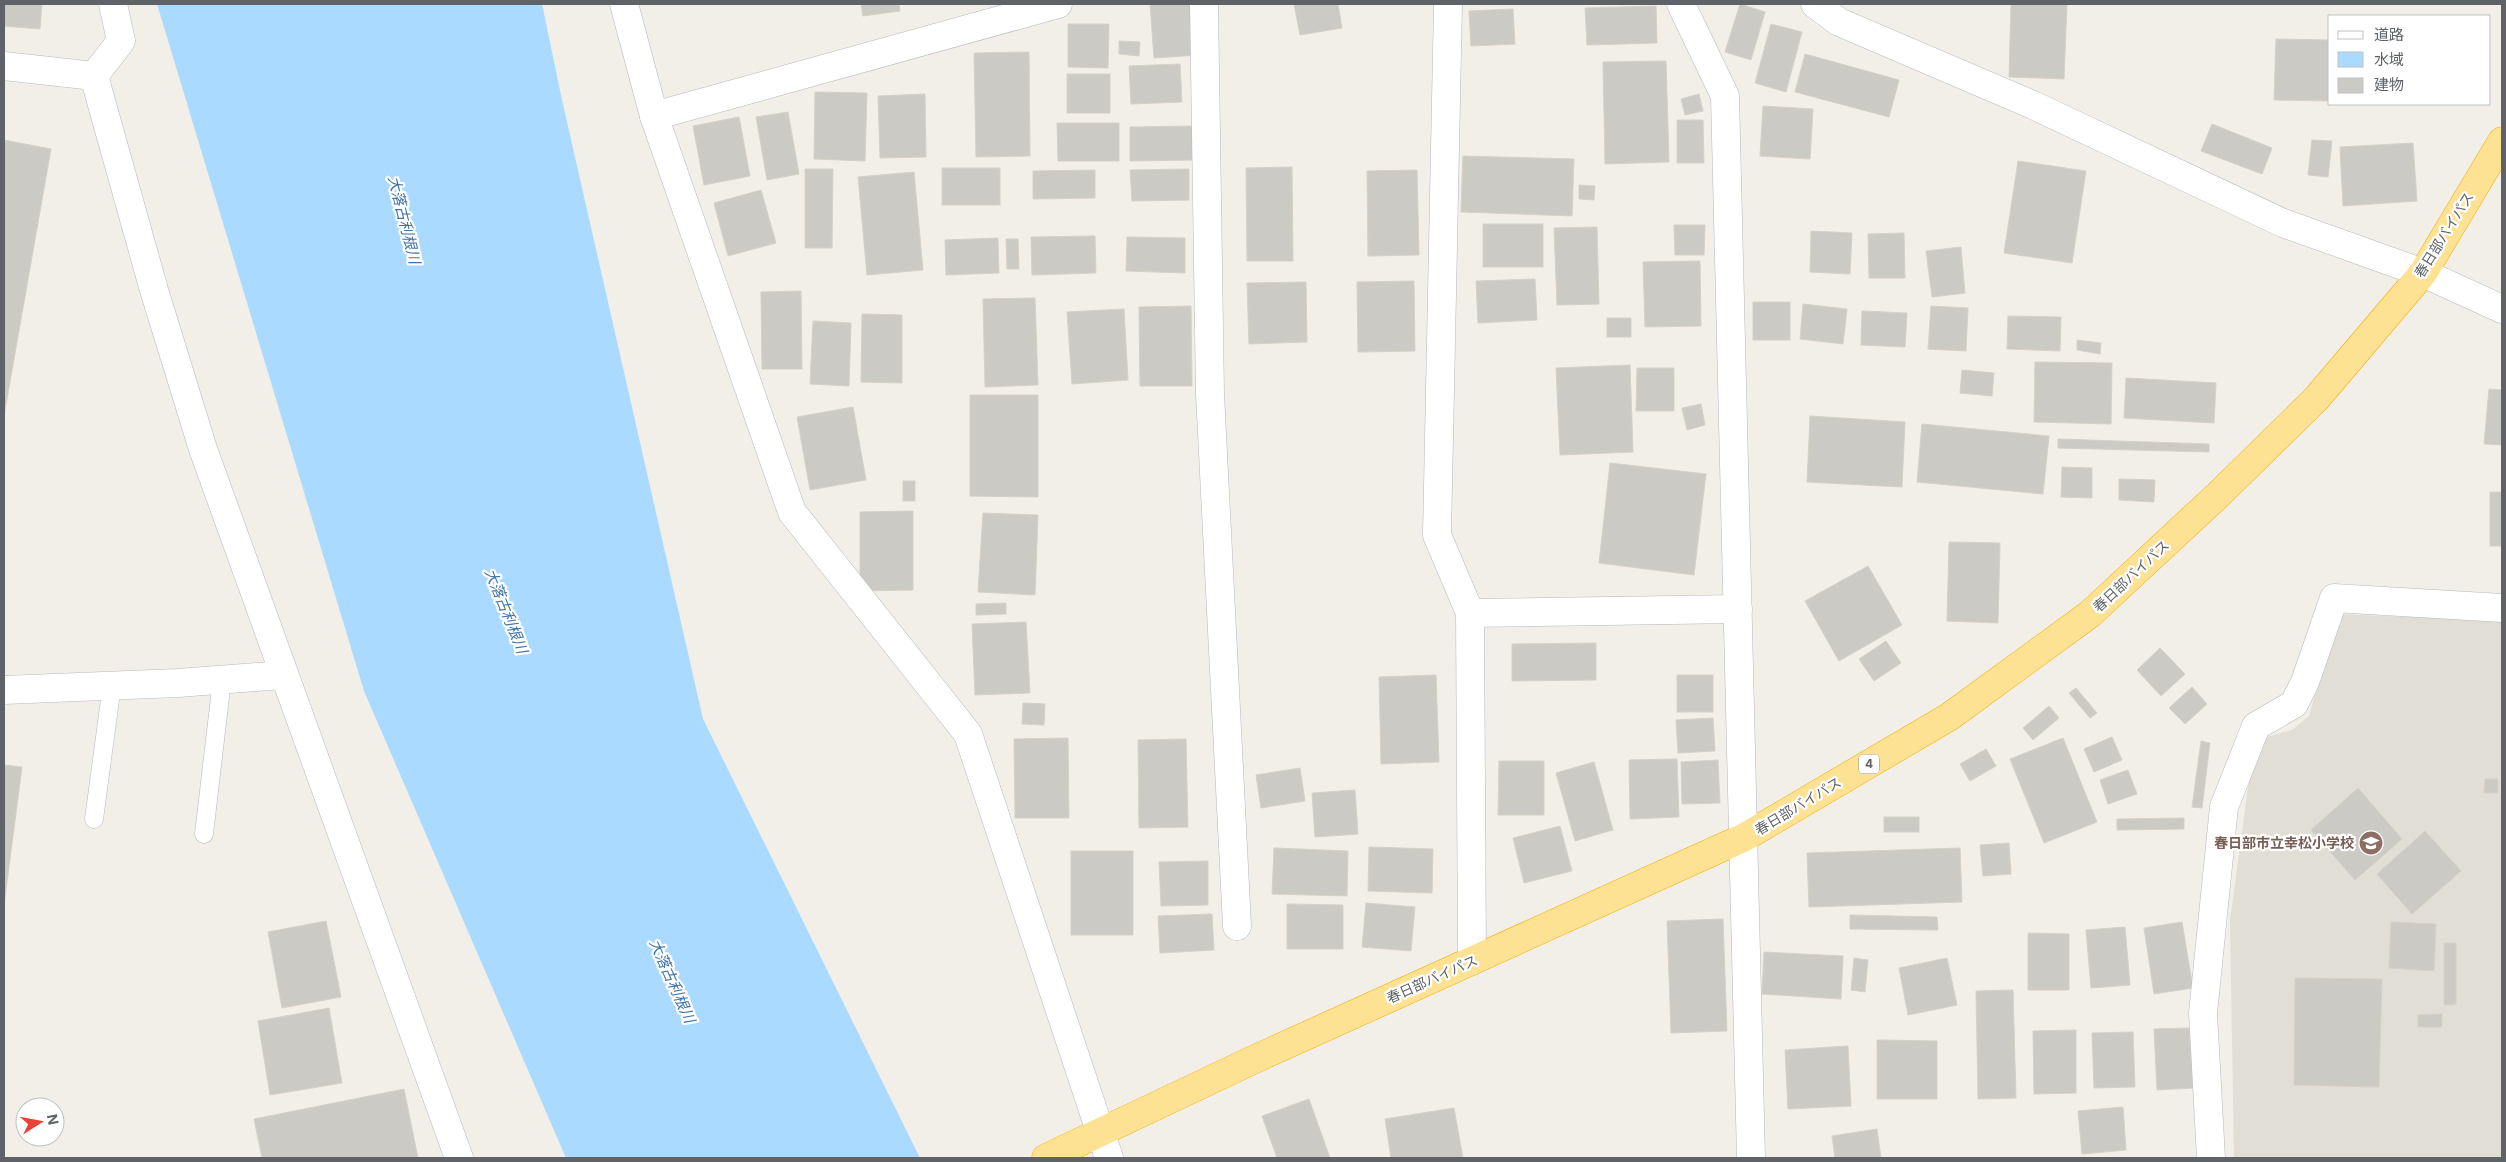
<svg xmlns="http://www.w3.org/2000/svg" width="2506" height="1162" viewBox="0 0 2506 1162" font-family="Inter,'Noto Sans JP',sans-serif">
<rect width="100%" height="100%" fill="#f1efe8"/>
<path fill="#e1ded6" d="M2338 614 2502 621V1158H2234L2230 920 2251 766 2263 738 2292 730 2309 716Z"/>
<path fill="#aadaff" d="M157 4H542L562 100 703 719 920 1158H566L364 691Z"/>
<g fill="#cccac5" stroke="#d6d1c6">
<path d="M4 4H42L40 29 4 26Z"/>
<path d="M861 4H899L900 11 863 16Z"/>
<path d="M1150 4H1196L1199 55 1154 58Z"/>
<path d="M1294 4H1338L1342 28 1300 35Z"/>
<path d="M1740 4 1765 12 1751 60 1725 52Z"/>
<path d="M2011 4H2067L2064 79 2009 77Z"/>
<path d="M1656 6 1657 43 1587 45 1585 8Z"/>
<path d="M1513 9 1515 44 1471 46 1469 11Z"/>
<path d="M1068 24H1109L1108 68 1068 67Z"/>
<path d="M1771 24 1802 32 1786 92 1755 83Z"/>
<path d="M2276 39 2330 40V101L2274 100Z"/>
<path d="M1119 41 1140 42 1139 56 1119 54Z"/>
<path d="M1029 52 1030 156 976 157 974 53Z"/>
<path d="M1805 54 1899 80 1889 117 1795 92Z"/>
<path d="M1666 61 1669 162 1605 164 1603 62Z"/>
<path d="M1180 64 1182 102 1131 104 1129 66Z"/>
<rect x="1067" y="74" width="43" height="39"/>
<path d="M815 92 867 93 865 161 814 159Z"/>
<path d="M925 94 926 157 880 158 878 96Z"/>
<path d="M1699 94 1703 111 1685 115 1681 99Z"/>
<path d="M1763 106 1813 109 1810 159 1760 156Z"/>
<path d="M788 112 799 174 767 180 756 117Z"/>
<path d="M739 117 750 176 704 185 693 126Z"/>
<path d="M1677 120H1703L1704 163H1677Z"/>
<path d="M1057 123H1119V161H1058Z"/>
<path d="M2212 124 2272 148 2262 174 2201 151Z"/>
<path d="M1193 126V160L1130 161V127Z"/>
<path d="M4 140 51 149 4 416Z"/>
<path d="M2312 140 2332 141 2328 177 2308 175Z"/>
<path d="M2413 143 2417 201 2343 206 2340 147Z"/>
<path d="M1463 156 1574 159 1572 216 1461 212Z"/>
<path d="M2018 161 2086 171 2072 263 2004 253Z"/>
<path d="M1292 167 1293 261H1247L1246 168Z"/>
<rect x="942" y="168" width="58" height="37"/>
<path d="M805 169H833L832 248H805Z"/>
<path d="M1189 169V200L1132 201 1130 170Z"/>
<path d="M1095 170V198L1033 199V171Z"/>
<path d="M1417 170 1419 255 1368 256 1367 171Z"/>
<path d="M914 172 923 270 867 275 858 177Z"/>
<path d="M1579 185 1595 186 1594 200 1579 199Z"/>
<path d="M761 190 776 243 728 256 714 203Z"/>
<rect x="1483" y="224" width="60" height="43"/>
<path d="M1674 225H1705L1704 255H1675Z"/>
<path d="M1597 227 1599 304 1557 305 1554 228Z"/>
<path d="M1811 231 1852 233 1850 274 1810 272Z"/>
<path d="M1904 233 1905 278H1869L1868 234Z"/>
<path d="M1095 236 1096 273 1032 275 1031 237Z"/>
<path d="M1127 237 1185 238V273L1126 271Z"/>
<path d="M998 238 999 273 946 275 945 240Z"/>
<path d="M1006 239H1018L1019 269H1007Z"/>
<path d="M1961 247 1965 293 1932 297 1926 251Z"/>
<path d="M1700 261 1701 326 1645 327 1643 262Z"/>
<path d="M1535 279 1537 320 1478 323 1476 281Z"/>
<path d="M1414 281 1415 351 1358 352 1357 282Z"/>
<path d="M1306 282 1307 342 1249 344 1247 283Z"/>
<path d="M801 291 802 369H762L761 292Z"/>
<path d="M1035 298 1038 385 985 387 983 299Z"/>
<rect x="1753" y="302" width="37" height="38"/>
<path d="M1803 304 1847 309 1843 344 1800 339Z"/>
<path d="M1191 306 1192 386H1140L1139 307Z"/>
<path d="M1931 306 1968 308 1966 351 1928 349Z"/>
<path d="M1124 309 1128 380 1072 384 1067 312Z"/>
<path d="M1862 311 1907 313 1905 347 1861 345Z"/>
<path d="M862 314 902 315V383L861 382Z"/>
<path d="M2008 316 2061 317 2060 351 2007 349Z"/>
<rect x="1607" y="318" width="24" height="19"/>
<path d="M813 321 851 323 849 386 810 384Z"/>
<path d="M2077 340 2101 343 2100 354 2077 350Z"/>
<path d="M2035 362 2112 363 2111 424 2034 422Z"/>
<path d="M1630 365 1633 452 1560 455 1556 368Z"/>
<path d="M1637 368H1674V411H1636Z"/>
<path d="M1962 370 1994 373 1992 396 1960 393Z"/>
<path d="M2126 378 2216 383 2214 423 2124 418Z"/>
<path d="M2489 389 2502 390V445L2484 444Z"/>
<path d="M970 395H1038V497L970 496Z"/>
<path d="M1701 404 1705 425 1687 430 1682 408Z"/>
<path d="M853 407 866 480 810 490 797 417Z"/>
<path d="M1810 416 1905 422 1902 487 1807 482Z"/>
<path d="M1922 424 2049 436 2043 494 1917 482Z"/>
<path d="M2058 439 2209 444V452L2058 448Z"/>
<path d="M1610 463 1706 474 1694 575 1599 563Z"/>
<path d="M2062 467 2092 468V498L2061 497Z"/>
<path d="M2119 479 2155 480 2154 502 2119 500Z"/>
<rect x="903" y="481" width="12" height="20"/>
<rect x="2490" y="492" width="12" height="54"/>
<path d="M913 511V590L860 591V512Z"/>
<path d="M983 513 1038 515 1035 595 978 592Z"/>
<path d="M1949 542 2000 543 1998 623 1947 621Z"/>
<path d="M1868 566 1902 625 1839 661 1805 601Z"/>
<path d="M1006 603V614L976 615V604Z"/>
<path d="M1026 622 1030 693 975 695 972 624Z"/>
<path d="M1886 641 1901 663 1874 681 1859 659Z"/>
<path d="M1596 643V680L1512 681V644Z"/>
<path d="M2160 648 2185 674 2161 696 2137 670Z"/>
<path d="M1436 675 1439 762 1381 764 1379 677Z"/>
<rect x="1677" y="675" width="36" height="37"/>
<path d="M2192 687 2207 704 2185 724 2169 708Z"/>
<path d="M2076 688 2097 713 2090 718 2069 693Z"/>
<path d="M1023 703 1045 704 1044 725 1022 724Z"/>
<path d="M2049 706 2059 718 2033 740 2023 728Z"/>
<path d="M1713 718 1715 751 1678 753 1676 720Z"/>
<path d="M2112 737 2122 760 2094 772 2084 749Z"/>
<path d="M1068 738 1069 818H1015L1014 739Z"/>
<path d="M2063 738 2097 822 2044 843 2010 759Z"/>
<path d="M1186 739 1188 827 1139 828 1138 740Z"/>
<path d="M2201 741 2210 743 2202 808 2192 807Z"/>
<path d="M1986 749 1996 766 1970 781 1960 764Z"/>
<path d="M1677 759 1679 817 1630 819 1629 760Z"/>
<path d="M1718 760 1720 803 1682 804 1681 762Z"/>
<path d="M1499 761H1544V815H1498Z"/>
<path d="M1594 762 1613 830 1575 841 1556 773Z"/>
<path d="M4 765 22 767 4 905Z"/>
<path d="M1300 768 1305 801 1261 808 1256 775Z"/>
<path d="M2128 770 2137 794 2108 804 2100 780Z"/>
<path d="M2485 779H2498V793H2484Z"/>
<path d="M2358 788 2402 839 2355 880 2311 830Z"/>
<path d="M1355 790 1358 834 1315 837 1312 793Z"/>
<rect x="1884" y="817" width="35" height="15"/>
<path d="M2184 818V829L2117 830V819Z"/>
<path d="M1560 826 1572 871 1524 883 1513 838Z"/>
<path d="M2425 831 2461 871 2412 914 2377 874Z"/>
<path d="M2009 843 2011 874 1983 876 1980 845Z"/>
<path d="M1369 847 1433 849 1432 893 1368 891Z"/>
<path d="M1274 848 1348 851 1347 896 1272 894Z"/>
<path d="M1960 848 1962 902 1809 907 1807 853Z"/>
<rect x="1071" y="851" width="62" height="84"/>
<path d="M1208 861V905L1161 906 1159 862Z"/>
<path d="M1366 903 1415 907 1411 951 1362 947Z"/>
<path d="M1287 904 1343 905V949H1287Z"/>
<path d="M1212 914 1214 950 1160 953 1158 916Z"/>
<path d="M1850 915 1937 917 1938 930 1850 929Z"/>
<path d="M1723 919 1727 1031 1671 1033 1667 921Z"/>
<path d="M326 921 341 997 282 1008 268 932Z"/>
<path d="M2182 922 2193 988 2154 994 2144 928Z"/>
<path d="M2391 922 2436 924 2434 971 2389 968Z"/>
<path d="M2125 927 2130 985 2091 988 2086 930Z"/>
<path d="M2028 933 2069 934V990H2028Z"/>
<path d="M2444 943H2456V1004L2444 1005Z"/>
<path d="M1764 952 1843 956 1841 999 1762 994Z"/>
<path d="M1854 958 1868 960 1865 992 1851 990Z"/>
<path d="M1947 958 1957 1005 1908 1015 1899 968Z"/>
<path d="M2295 978 2382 979 2379 1087 2294 1085Z"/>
<path d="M2013 990 2016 1098 1978 1099 1976 991Z"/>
<path d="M329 1008 342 1083 270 1095 258 1021Z"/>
<path d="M2442 1014V1027H2418V1015Z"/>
<path d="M2189 1028 2193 1088 2157 1090 2154 1029Z"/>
<path d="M2076 1030V1093L2034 1094 2033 1031Z"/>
<path d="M2133 1032 2135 1087 2094 1088 2092 1033Z"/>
<path d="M1877 1040 1937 1041V1099H1877Z"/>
<path d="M1848 1046 1851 1106 1788 1109 1785 1050Z"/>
<path d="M404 1089 418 1158H262L254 1119Z"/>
<path d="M1309 1099 1330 1158H1277L1262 1116Z"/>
<path d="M2123 1107 2126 1150 2082 1154 2078 1111Z"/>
<path d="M1454 1108 1463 1158H1391L1385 1119Z"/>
<path d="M1877 1129 1881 1158H1835L1832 1136Z"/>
</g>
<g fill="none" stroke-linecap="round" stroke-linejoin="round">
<defs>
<g id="lane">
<path d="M94 819 112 685"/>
<path d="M204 834 222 680"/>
</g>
<g id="street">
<path d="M624 4 654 116 792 512 968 734 1109 1158"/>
<path d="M1204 4 1210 394 1237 926"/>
<path d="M1448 4 1437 535 1470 613 1472 961"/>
<path d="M1681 4 1725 96 1751 1158"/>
<path d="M94 76 121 41 113 4"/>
<path d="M654 116 1058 4"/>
<path d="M1470 613 1738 609"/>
<path d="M2211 1158 2203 1013 2224 807 2256 726 2294 704 2305 682 2334 598 2502 608"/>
</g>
<g id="secondary">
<path d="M1815 4 1839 22 2033 105 2283 223 2423 273 2502 309"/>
<path d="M4 66 94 76 154 290 203 449 459 1158"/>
<path d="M4 690 178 683 283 675"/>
</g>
<path id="highway" d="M1046 1158 1255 1059 1743 838 1949 717 2090 614 2218 495 2316 399 2423 273 2502 141"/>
</defs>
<use href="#lane" stroke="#b5b8bc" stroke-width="19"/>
<use href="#street" stroke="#b5b8bc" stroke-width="29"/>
<use href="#secondary" stroke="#b6babf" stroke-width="29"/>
<use href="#highway" stroke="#f9ab00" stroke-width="29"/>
<use href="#lane" stroke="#fff" stroke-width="18"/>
<use href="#street" stroke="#fff" stroke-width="28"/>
<use href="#secondary" stroke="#fff" stroke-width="28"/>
<use href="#highway" stroke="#fde293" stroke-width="28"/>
</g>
<defs>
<symbol id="school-disc" viewBox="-11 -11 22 22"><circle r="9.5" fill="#8d6e63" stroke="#fff"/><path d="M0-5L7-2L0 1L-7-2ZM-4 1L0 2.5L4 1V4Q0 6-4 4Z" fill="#fff"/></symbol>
</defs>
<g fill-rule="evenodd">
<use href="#school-disc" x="2357" y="829" width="28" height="28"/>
</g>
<g text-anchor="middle" stroke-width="4.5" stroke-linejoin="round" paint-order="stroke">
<rect fill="#fff" stroke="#8f9295" stroke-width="1" x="1859" y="754.5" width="20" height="19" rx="4"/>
<g font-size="12" font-weight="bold" fill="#5f6368">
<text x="1869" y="768">4</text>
</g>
<g font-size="14" fill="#5f6368" stroke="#fff">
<text transform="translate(2444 235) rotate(-58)" y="5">春日部バイパス</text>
<text transform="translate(2131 576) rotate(-43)" y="5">春日部バイパス</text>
<text transform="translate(1798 806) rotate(-31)" y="5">春日部バイパス</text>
<text transform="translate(1432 979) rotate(-24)" y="5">春日部バイパス</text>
</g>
<g font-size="14" font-weight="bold" fill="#785e54" stroke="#fff" text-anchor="end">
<text x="2354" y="848">春日部市立幸松小学校</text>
</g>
<g font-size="15" font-style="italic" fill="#4174aa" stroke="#fff">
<text transform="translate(404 220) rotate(76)" y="5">大落古利根川</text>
<text transform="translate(506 611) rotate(68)" y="5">大落古利根川</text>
<text transform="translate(672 981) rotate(66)" y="5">大落古利根川</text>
</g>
</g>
<rect width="2506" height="1162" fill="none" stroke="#5f6368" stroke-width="10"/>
<rect x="2328" y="15" width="162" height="90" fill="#ffffff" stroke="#bfc1c3"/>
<rect x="2338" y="31" width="25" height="8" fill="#ffffff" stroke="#bfc1c3"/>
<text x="2374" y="40" font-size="15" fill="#5f6368">道路</text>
<rect x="2338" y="52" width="25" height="15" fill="#aadaff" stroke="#bfc1c3"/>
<text x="2374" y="65" font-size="15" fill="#5f6368">水域</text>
<rect x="2338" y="78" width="25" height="15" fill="#cccac5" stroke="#bfc1c3"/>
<text x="2374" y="90" font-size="15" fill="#5f6368">建物</text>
<g transform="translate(40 1122) rotate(79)"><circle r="24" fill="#ffffff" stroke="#bfc1c3"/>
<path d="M0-4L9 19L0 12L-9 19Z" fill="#ea4335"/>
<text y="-8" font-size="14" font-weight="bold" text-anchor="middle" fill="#5f6368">N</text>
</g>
</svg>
